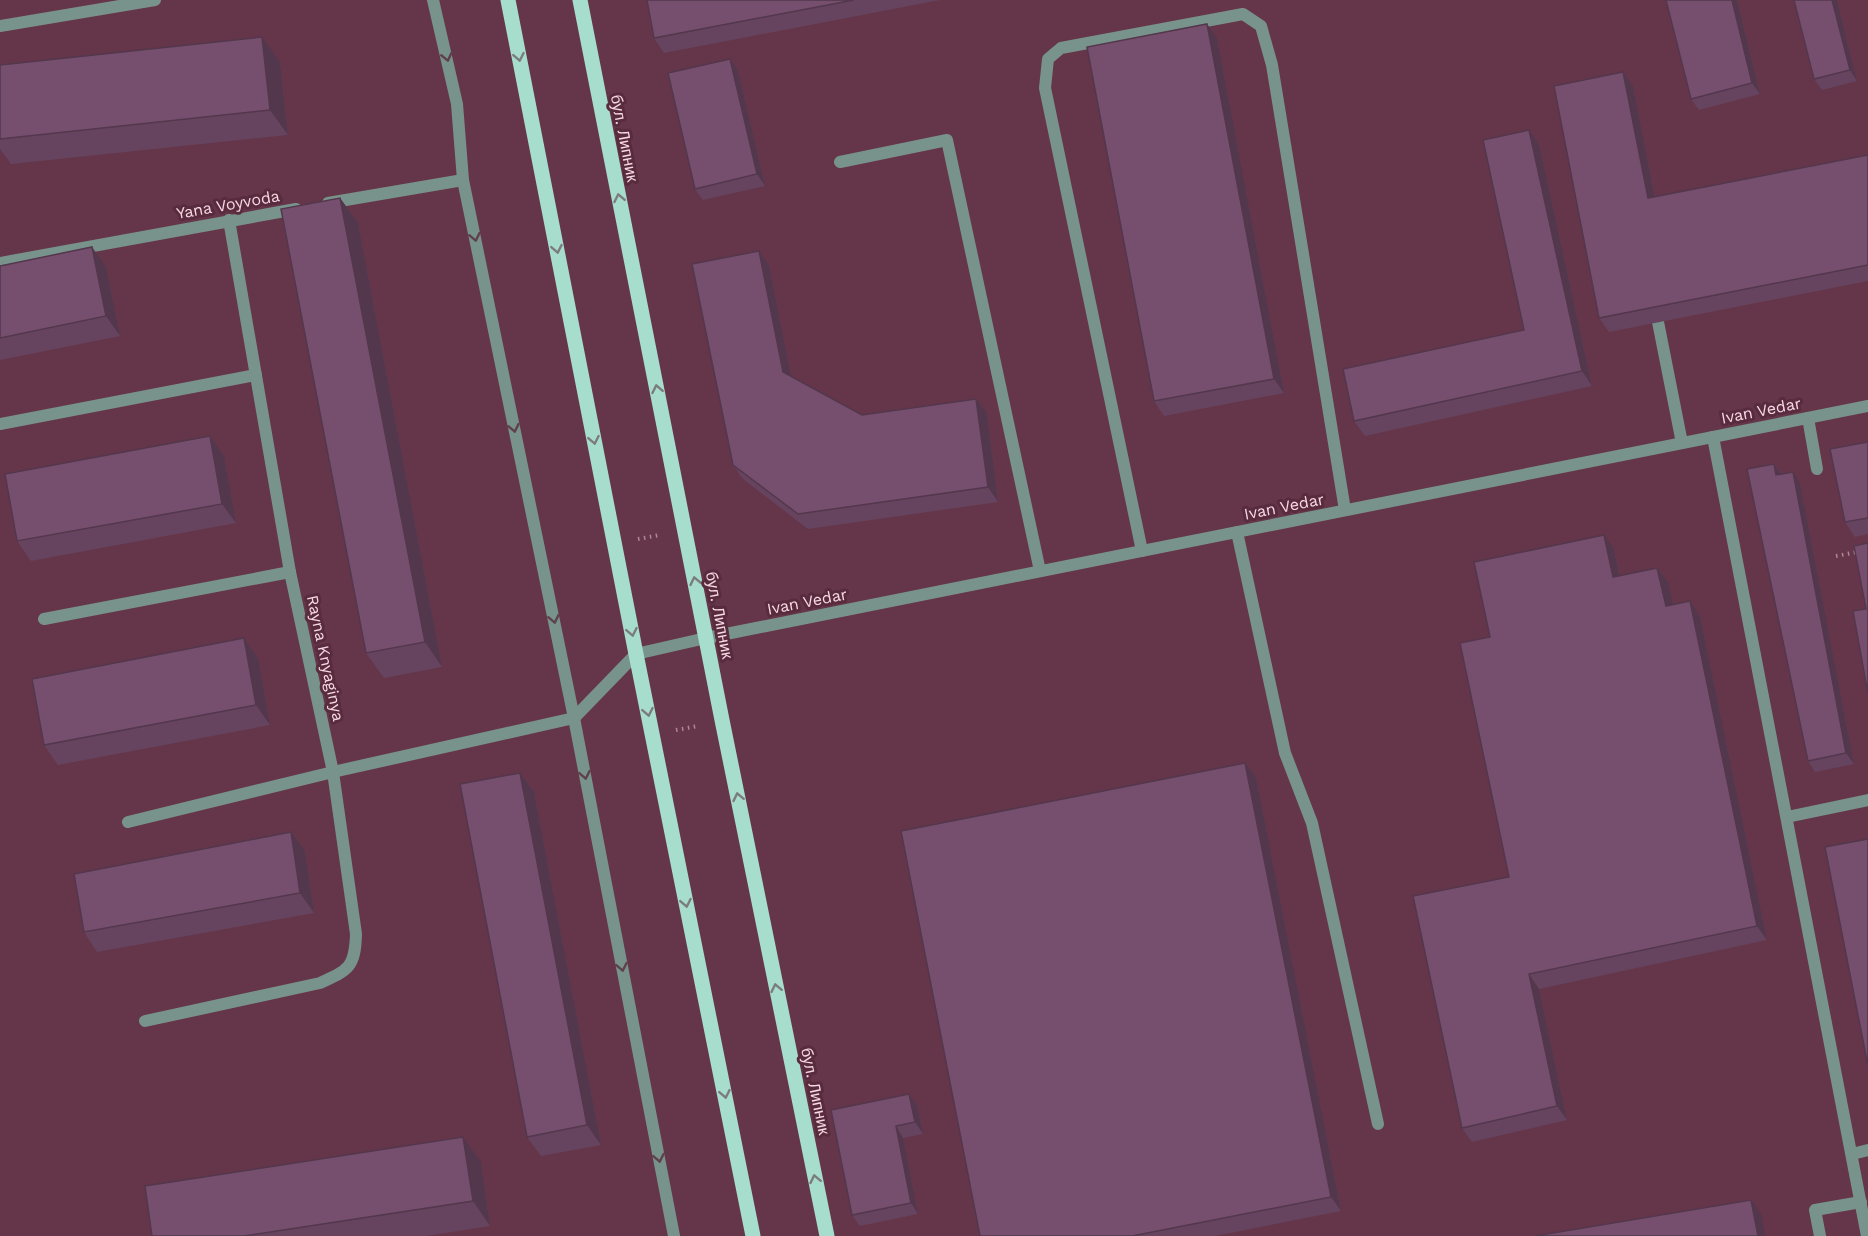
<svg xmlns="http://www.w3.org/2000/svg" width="1868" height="1236" viewBox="0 0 1868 1236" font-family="'Work Sans',sans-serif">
<rect width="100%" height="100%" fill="#653649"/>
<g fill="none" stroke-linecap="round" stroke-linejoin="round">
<g stroke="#ae8896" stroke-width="4" stroke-dasharray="1.5 4.5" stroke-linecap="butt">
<path d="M638 539 660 535"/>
<path d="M1836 556 1868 550"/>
<path d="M676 730 698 726"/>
</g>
<g stroke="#78938b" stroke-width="12">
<path d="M433 0 457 104 463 180 574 718 674 1236"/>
<path d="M840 162 947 140 1040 571"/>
<path d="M1658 322 1682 443"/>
<path d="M1808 418 1817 469"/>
<path d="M0 424 256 375"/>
<path d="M1713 437 1867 1236"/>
<path d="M1237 532 1285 753 1312 823 1378 1124"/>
<path d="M1142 551 1045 88 1048 59 1061 48 1243 14 1261 26 1272 65 1345 510"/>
<path d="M44 619 290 572"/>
<path d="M1787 817 1868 800"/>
<path d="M128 822 333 772 356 934C355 967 349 970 320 983L145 1021"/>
<path d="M1852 1154 1868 1150"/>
<path d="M1820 1236 1815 1210 1861 1202"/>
</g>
<g stroke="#78938b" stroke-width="12">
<path d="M0 26 155 0"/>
<path d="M328 203 463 180"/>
<path d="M229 220 290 572 333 772 574 718 636 654"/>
<path d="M0 263 296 209"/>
</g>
<path stroke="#78938b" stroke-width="12" d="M636 654 706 638 1868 406"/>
<g stroke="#a6ddcd" stroke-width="15">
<path d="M508 0 636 654 753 1236"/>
<path d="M580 0 722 720 827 1236"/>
</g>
</g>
<g fill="#66445f">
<path d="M647 0H940L664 53 654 38Z"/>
<path d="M1666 0H1737L1760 94 1699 110 1691 99Z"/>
<path d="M1794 0H1837L1857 81 1822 90 1814 79Z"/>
<path d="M1217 38 1284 393 1164 416 1154 401Z"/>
<path d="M730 59 738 70 765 186 703 200 695 189Z"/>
<path d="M280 62 288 135 11 164 0 149V65Z"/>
<path d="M1623 72 1633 86 1655 197 1868 155V281L1609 332 1599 318Z"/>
<path d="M1529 130 1539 144 1592 386 1365 436 1354 421 1524 330Z"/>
<path d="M340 198 358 223 442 667 384 678 366 653Z"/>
<path d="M759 251 769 265 791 377 862 415 987 413 998 502 808 529 743 479 733 465Z"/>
<path d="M0 266 106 267 120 336 0 360Z"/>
<path d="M210 436 224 456 236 523 31 561 17 541Z"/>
<path d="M1868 442V534L1855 537 1845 522Z"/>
<path d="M1774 464 1782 474 1800 483 1854 764 1815 772 1808 761Z"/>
<path d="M1614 549 1620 576 1657 568 1668 582 1672 605 1700 616 1767 940 1539 989 1567 1120 1472 1142 1462 1128 1509 877 1490 637Z"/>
<path d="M244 638 258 658 270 725 58 765 44 745Z"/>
<path d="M1245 763 1256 777 1341 1211 1215 1236H980Z"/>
<path d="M520 773 534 792 601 1145 541 1156 527 1137Z"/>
<path d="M305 851 314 913 97 952 84 932Z"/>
<path d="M909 1094 917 1105 923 1134 903 1138 918 1214 860 1226 852 1215Z"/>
<path d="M481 1162 490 1226 426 1236H152Z"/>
</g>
<g fill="#53374d">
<path d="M1732 0H1737L1760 94 1752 83Z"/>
<path d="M1832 0H1837L1857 81 1850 70Z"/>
<path d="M1207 24 1217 38 1284 393 1274 379Z"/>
<path d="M262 37 280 62 288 135 270 110Z"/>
<path d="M730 59 738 70 765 186 757 174Z"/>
<path d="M1623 72 1633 86 1658 213 1648 198Z"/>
<path d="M1529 130 1539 144 1592 386 1582 371Z"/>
<path d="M340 198 358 223 442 667 425 642Z"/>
<path d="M92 247 106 267 120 336 106 316Z"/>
<path d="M759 251 769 265 793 387 783 372Z"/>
<path d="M976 399 987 413 998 502 988 487Z"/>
<path d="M210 436 224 456 236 523 222 504Z"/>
<path d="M1774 464 1782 475H1776Z"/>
<path d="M1793 472 1800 483 1854 764 1846 753Z"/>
<path d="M1604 535 1614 549 1623 592 1613 577Z"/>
<path d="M1657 568 1668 582 1676 620 1666 606Z"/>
<path d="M1690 601 1700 616 1767 940 1757 926Z"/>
<path d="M244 638 258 658 270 725 256 705Z"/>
<path d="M1245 763 1256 777 1341 1211 1331 1197Z"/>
<path d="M520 773 534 792 601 1145 587 1125Z"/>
<path d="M291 832 305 851 314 913 300 893Z"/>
<path d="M1529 974 1539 989 1567 1120 1557 1106Z"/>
<path d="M909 1094 917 1105 923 1134 915 1122Z"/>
<path d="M896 1126 903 1138 918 1214 911 1203Z"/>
<path d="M463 1137 481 1162 490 1226 473 1201Z"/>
<path d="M1751 1200 1761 1214 1765 1236H1758Z"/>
</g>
<g fill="#774f6e" stroke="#53374d" stroke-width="1.5">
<path d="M647 0H854L654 38Z"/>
<path d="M1666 0H1732L1752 83 1691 99Z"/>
<path d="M1794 0H1832L1850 70 1814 79Z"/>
<path d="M1207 24 1274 379 1154 401 1087 47Z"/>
<path d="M262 37 270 110 0 139V65Z"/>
<path d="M730 59 757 174 695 189 668 73Z"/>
<path d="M1623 72 1648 198 1868 155V265L1599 318 1554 86Z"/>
<path d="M1529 130 1582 371 1354 421 1343 369 1524 330 1483 140Z"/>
<path d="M340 198 425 642 366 653 281 209Z"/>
<path d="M92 247 106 316 0 338V266Z"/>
<path d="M759 251 783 372 862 415 976 399 988 487 798 514 733 465 692 264Z"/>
<path d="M210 436 222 504 17 541 5 474Z"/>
<path d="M1868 442V518L1845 522 1830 449Z"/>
<path d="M1774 464 1776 475 1793 472 1846 753 1808 761 1747 469Z"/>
<path d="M1604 535 1613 577 1657 568 1666 606 1690 601 1757 926 1529 974 1557 1106 1462 1128 1413 896 1509 877 1460 643 1490 637 1474 562Z"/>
<path d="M1868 543V694L1853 611 1866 609 1854 546Z"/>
<path d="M244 638 256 705 44 745 32 679Z"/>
<path d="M1245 763 1331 1197 1132 1236H980L901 831Z"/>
<path d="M520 773 587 1125 527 1137 460 784Z"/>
<path d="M291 832 300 893 84 932 74 874Z"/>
<path d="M1868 839V1066L1825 847Z"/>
<path d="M909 1094 915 1122 896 1126 911 1203 852 1215 831 1110Z"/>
<path d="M463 1137 473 1201 244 1236H152L145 1186Z"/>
<path d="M1751 1200 1758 1236H1535Z"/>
</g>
<defs><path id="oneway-chevron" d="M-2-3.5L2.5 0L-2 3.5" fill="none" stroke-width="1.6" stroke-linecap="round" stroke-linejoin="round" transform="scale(1.5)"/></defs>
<g stroke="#5f404d">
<use href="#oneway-chevron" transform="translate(447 57) rotate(77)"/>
<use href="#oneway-chevron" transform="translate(475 237) rotate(78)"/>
<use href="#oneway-chevron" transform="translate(514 428) rotate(78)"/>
<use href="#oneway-chevron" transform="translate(554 619) rotate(78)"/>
<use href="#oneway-chevron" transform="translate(585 775) rotate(79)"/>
<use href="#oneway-chevron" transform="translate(622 967) rotate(79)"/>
<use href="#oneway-chevron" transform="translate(659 1158) rotate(79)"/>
</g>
<g stroke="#7c7b7e">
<use href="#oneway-chevron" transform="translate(519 57) rotate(79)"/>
<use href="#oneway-chevron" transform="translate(619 198) rotate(-101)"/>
<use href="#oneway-chevron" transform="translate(557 249) rotate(79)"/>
<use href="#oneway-chevron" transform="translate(657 389) rotate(-101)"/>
<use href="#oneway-chevron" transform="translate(594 440) rotate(79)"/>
<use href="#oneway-chevron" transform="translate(695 581) rotate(-102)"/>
<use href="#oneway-chevron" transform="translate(632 632) rotate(79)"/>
<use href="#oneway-chevron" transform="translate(648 712) rotate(79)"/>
<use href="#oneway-chevron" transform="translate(738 797) rotate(-102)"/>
<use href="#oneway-chevron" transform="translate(686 903) rotate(79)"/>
<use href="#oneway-chevron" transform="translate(776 988) rotate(-102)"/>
<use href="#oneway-chevron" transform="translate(725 1094) rotate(79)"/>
<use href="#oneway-chevron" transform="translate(815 1179) rotate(-102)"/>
</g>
<g text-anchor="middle" stroke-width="6" stroke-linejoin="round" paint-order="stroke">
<g font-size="16" fill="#f7d9e3" stroke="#592b3e">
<text transform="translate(625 138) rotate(79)" y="6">бул. Липник</text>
<text transform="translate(228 204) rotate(-10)" y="6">Yana Voyvoda</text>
<text transform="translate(1761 410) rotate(-11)" y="6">Ivan Vedar</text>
<text transform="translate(1284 506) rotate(-11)" y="6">Ivan Vedar</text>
<text transform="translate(807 601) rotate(-11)" y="6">Ivan Vedar</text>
<text transform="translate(720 615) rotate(79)" y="6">бул. Липник</text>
<text transform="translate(326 658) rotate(78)" y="6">Rayna Knyaginya</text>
<text transform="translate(816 1091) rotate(78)" y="6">бул. Липник</text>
</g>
</g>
</svg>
